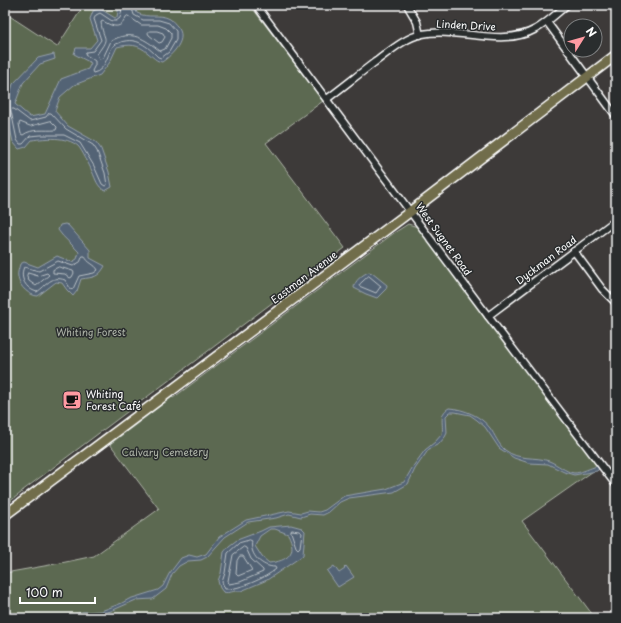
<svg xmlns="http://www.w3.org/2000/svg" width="621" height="623" viewBox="0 0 621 623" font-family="'Playpen Sans',sans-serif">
<rect width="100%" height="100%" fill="#3d3a39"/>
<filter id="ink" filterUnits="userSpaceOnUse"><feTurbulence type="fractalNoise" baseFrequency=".025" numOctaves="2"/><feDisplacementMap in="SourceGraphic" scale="8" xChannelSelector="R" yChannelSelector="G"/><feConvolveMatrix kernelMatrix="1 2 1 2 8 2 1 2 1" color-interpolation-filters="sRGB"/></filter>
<g filter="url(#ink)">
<g fill="#5c6951" stroke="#aeb4a8">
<path d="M84 5H250L323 101 266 143 345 248 22 491 21 493 5 505V13L57 47Z"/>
<path d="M408 224 418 227 599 467 522 521 595 618H5V573L61 563 94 556 159 509 110 444 172 397 173 398 394 233Z"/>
</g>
<g fill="#526374" stroke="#97a1ac" fill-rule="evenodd">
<path d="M119 5H134L137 13C149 19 159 13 170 19 173 21 175 24 177 26 189 39 172 55 162 62 156 61 153 57 148 53 138 44 130 44 117 47L110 62 100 75 74 85 60 97 55 111 68 126 96 142 101 149 109 172 112 187 105 191C97 186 96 180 92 171 89 165 82 150 78 146 66 136 46 138 32 140L26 147 19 149 13 142 6 109 13 84 38 58 54 54 55 59 40 64 23 83 15 104 30 117 45 114 61 79 88 69 91 63 74 54 76 48H90L97 40 90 19 93 11 99 8 115 18 117 17Z"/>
<path d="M65 224 68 225 90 250V258L105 266C98 278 94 277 81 279L77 291 73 296 67 290 62 283 56 282 38 296C30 296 19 287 18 277 17 273 19 268 20 264L24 262 38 267 57 256 72 262 77 259 79 252C72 244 64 239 58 230L60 225Z"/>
<path d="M369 272 372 273 387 285 386 289 377 298 366 294 354 288C354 281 363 274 369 272Z"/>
<path d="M449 408C464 409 481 416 490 428 495 435 498 444 505 450 519 461 535 456 549 461 557 464 566 472 574 473 580 473 588 469 594 467L597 466 599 469 597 471 574 475 564 472 548 464 529 463 514 458 499 448 485 427 477 420 470 415 455 412H450L446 416 447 433 445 437 439 444 429 449 415 469 408 484 394 492 349 498 340 502 329 512 323 515 310 514 301 517 289 514 276 518 248 522 225 537 207 557 201 560 188 561 179 566 172 574 166 589 153 599 136 600 111 611 101 614 87 615 78 618H64L82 612 101 611 122 603 129 599 158 590 163 586 169 574 181 558 189 555 197 557 206 554 219 537 246 520 289 511 301 513 308 511 319 512 325 510 344 496 386 489 404 482 414 465 425 450 435 442 442 434C444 424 438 414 449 408Z"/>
<path d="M291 525 302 528 305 531 303 555 302 556 267 580 241 591C234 590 229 594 223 592L220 588 218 581 221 573 224 552 229 546 237 540 261 531 269 527ZM270 529H275L288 534C298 553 288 561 269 563L262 557 255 546 260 536Z"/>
<path d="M334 566 339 573 345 569 344 568 346 566 354 577 338 587 327 571Z"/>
</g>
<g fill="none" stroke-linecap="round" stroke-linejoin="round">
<g stroke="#bac1c7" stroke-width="1">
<path d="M123 5 120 18 116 21H112L100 13 96 15 94 19 101 40 93 51 86 52 85 54 95 61V65L92 71 93 73C107 71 107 51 115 44 116 44 120 43 121 42 137 37 147 46 158 57L161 58 169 52 176 40V31L169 23 159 20H143L134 15 131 5"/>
<path d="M128 16 141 25H158L166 28 171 33V38L165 49 160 51C145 39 131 29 111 41L103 58 99 59 97 54C111 35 103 42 101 22L103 21C113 27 121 30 126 17Z"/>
<path d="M150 31H157L163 33 165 37 162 42 159 43 149 35 148 33Z"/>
<path d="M12 109H14L30 121 46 117 49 113H51L66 129 93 145 97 151 105 173 107 185 105 186 102 184 94 166 80 143 64 135H41L30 136 23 144H20L17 140 11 111Z"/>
<path d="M51 121 57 127 56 130C45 131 32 128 23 135L21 134 19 124 20 122 30 126Z"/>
<path d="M83 256H85C87 263 95 264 98 270L94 273 79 276 73 289 70 288 65 280C51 275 47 285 37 292 26 289 19 278 24 267L39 271 58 261 73 266 80 262Z"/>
<path d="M59 267 73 271 74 273 72 277 70 278 65 274 53 273V270Z"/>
<path d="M28 273 38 276 47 273 49 275 36 286 29 281 27 276Z"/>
<path d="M369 276 381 286 376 293 359 286 360 284Z"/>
<path d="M292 530 299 531 302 533 300 547 298 549 296 547 291 532Z"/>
<path d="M250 540 252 541C249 555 262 567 275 567L276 569C266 578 238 590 225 589L222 582 225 573 228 553 239 543Z"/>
<path d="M244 547 246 548 251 559 263 570V572L240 582 229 584 228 581 233 555Z"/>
<path d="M240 556H243L252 570 250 571 238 576 236 574 237 561Z"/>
</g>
<defs>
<g id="minor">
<path d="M256 5 488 316 616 485"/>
<path d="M407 5 417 22 420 35"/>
<path d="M547 22 616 116"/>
<path d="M327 99C343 87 359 74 375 62 389 52 404 38 422 34 459 27 502 48 536 29 547 23 557 13 567 5"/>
<path d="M574 251 602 289 616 303"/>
<path d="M488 316 616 220"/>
</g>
<path id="primary" d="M5 515 411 211 616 55"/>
</defs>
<use href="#minor" stroke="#fff" stroke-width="9"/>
<use href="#primary" stroke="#fff" stroke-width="12"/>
<use href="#minor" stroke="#2a2d2e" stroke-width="6"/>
<use href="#primary" stroke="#716d4b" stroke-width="9"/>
</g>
</g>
<defs>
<symbol id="cafe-square" viewBox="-11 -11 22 22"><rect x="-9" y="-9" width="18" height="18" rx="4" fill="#ff9aa2" stroke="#2a2d2e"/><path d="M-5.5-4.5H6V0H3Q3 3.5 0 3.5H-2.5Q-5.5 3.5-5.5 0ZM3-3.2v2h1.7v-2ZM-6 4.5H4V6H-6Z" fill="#111"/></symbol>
</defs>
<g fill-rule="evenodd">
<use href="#cafe-square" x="61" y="389" width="22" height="22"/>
</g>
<g text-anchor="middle" stroke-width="3" stroke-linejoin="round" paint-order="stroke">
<g font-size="10" fill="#fff" stroke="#2a2d2e">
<text transform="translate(466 25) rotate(3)" y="4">Linden Drive</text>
<text transform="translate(444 239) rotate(54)" y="4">West Sugnet Road</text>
<text transform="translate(546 260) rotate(-37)" y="4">Dyckman Road</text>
<text transform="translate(304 277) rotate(-37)" y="4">Eastman Avenue</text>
</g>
<g font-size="10" fill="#aeb4a8" stroke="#2a2d2e">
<text x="91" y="336">Whiting Forest</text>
<text x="165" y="456">Calvary Cemetery</text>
</g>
<g font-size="10" fill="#fff" stroke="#2a2d2e" text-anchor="start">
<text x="86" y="398">Whiting<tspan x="86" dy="12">Forest Café</tspan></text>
</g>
</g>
<rect width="621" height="623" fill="none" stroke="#2a2d2e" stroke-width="20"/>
<rect x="10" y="10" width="601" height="603" fill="none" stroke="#fff" stroke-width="1.5" filter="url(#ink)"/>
<g transform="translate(583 38) rotate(53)"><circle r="19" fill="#2a2d2e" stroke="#7f8182"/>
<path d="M0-3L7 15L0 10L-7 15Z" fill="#ff9aa2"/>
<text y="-6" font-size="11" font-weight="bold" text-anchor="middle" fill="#ffffff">N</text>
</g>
<path d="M20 597v6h75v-6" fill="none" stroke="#ffffff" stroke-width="2"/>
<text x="26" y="597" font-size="12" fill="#ffffff" stroke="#2a2d2e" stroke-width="3" paint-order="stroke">100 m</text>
</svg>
